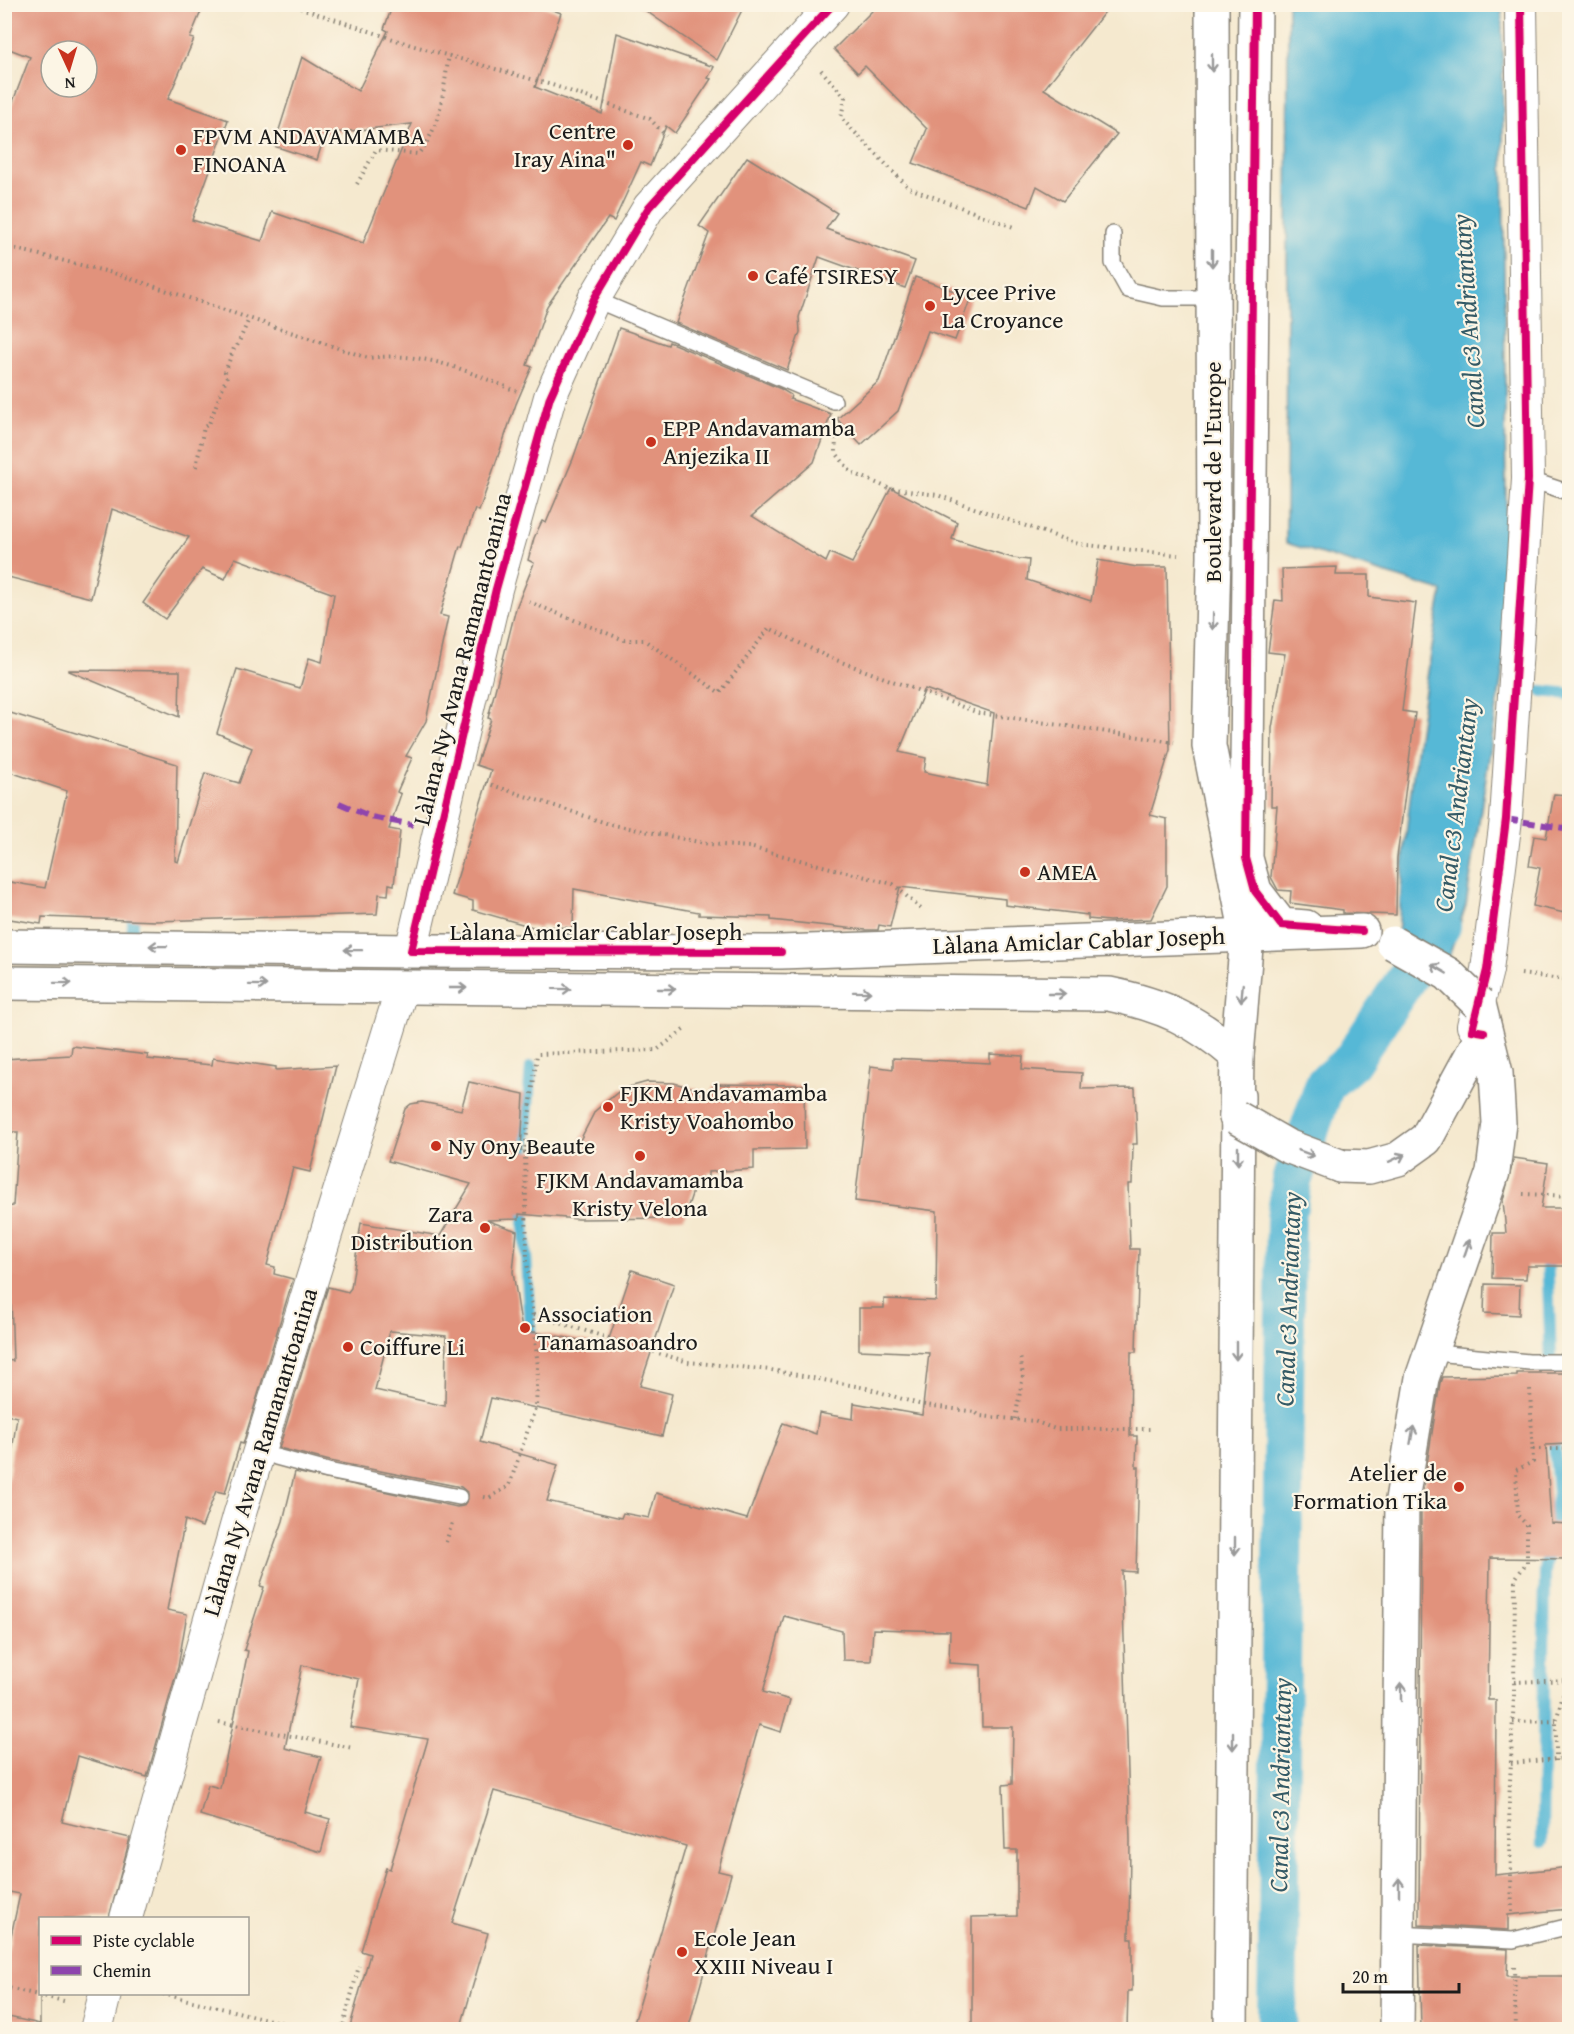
<svg xmlns="http://www.w3.org/2000/svg" width="1574" height="2034" viewBox="0 0 1574 2034" font-family="'Gentium Book Plus',serif">
<rect width="100%" height="100%" fill="#fcf5e5"/>
<filter id="ink" filterUnits="userSpaceOnUse"><feTurbulence type="fractalNoise" baseFrequency=".0167" numOctaves="2"/><feDisplacementMap in="SourceGraphic" scale="12" xChannelSelector="R" yChannelSelector="G"/><feConvolveMatrix kernelMatrix="1 2 1 2 8 2 1 2 1" color-interpolation-filters="sRGB"/></filter>
<filter id="wash" filterUnits="userSpaceOnUse"><feTurbulence type="fractalNoise" baseFrequency=".008" numOctaves="4" result="noise"/><feDisplacementMap in="SourceGraphic" scale="24" xChannelSelector="R" yChannelSelector="G"/><feGaussianBlur stdDeviation="1.35" result="paint"/><feColorMatrix in="noise" values="0 0 0 0 0 0 0 0 0 0 0 0 0 0 0 0 0 1.4 0 .05"/><feComposite in="paint" operator="in"/></filter>
<g filter="url(#wash)">
<rect width="100%" height="100%" fill="#f5e9cf"/>
<path fill="#57b8d6" stroke="#3a6a79" stroke-width="1.5" d="M1288 5H1502L1507 643 1466 905 1444 972 1398 937C1404 821 1421 705 1442 591L1286 543Z"/>
<g fill="none" stroke-linecap="round" stroke-linejoin="round">
<g stroke="#57b8d6" stroke-width="12">
<path d="M1542 691 1570 694"/>
<path d="M132 942 134 904"/>
<path d="M523 1166 531 1067"/>
<path d="M523 1198 530 1332"/>
<path d="M1547 1250 1552 1389"/>
<path d="M1542 1842 1545 1572 1558 1493 1553 1430"/>
</g>
<path stroke="#57b8d6" stroke-width="40" d="M1277 2030 1286 1218 1292 1181 1325 1084 1351 1062 1441 926"/>
</g>
<g id="blocks">
<g fill="#e1927b" fill-rule="evenodd">
<path d="M4 4H204L190 38 194 39 168 99 228 120 192 220 262 241 272 212 363 243 412 124 325 134 317 160 274 146 302 57 358 91 388 31 384 29 393 4H537L561 13 535 87 602 114 617 33 714 67 708 78 711 79 675 133 666 126 650 166 641 162 614 221 608 218 547 306 527 365 532 367 516 404 479 511 475 509 462 547 460 546 440 615 448 617 426 721 406 756 412 758 397 792 401 794 389 829 400 831 394 885 389 884 388 895 379 894 377 914 156 921 42 917 41 924 4 918V881L45 888 67 791 4 770V711L177 764 175 861 178 862 205 773 239 783 252 748 217 733 237 669 300 688 309 658 322 662 334 594 235 558 225 579 202 569 165 619 143 603 189 537 112 509 91 598 4 576V125L30 57 4 47ZM51 51H87V87H51Z"/>
<path d="M636 4H745L717 60Z"/>
<path d="M879 4H1111L1044 89 1117 134 1063 201 1037 186 1029 207 913 163 927 129 865 66 858 73 834 49Z"/>
<path d="M747 157 837 213 826 229 915 261 905 288 819 257 799 317 800 332 787 370 676 323 709 233 699 226Z"/>
<path d="M915 277 971 297 955 340 928 331 898 411 861 445 837 419 879 381Z"/>
<path d="M619 328 668 345 669 342 781 389 791 395 790 399 831 414 814 462 752 516 826 562 830 553 852 563 891 488 957 522 952 539 1013 558 1029 560 1027 580 1091 601 1098 560 1137 567H1167L1170 750 1150 815 1167 819V886L1151 919 1109 921 1088 919V915L1005 905V899L900 887 890 927 879 925 878 930H866L771 920V917L699 915V912L574 889 573 928 541 926 540 929 473 910V901L452 895 491 770 476 765 491 719 488 718 516 608 534 563 528 560 534 538 542 521 546 523 573 459ZM925 689 994 713 987 785 924 772 926 758 899 752Z"/>
<path d="M1337 567 1336 575H1369V597L1416 603 1402 711 1415 713 1397 858 1396 915 1343 913V910L1290 903 1291 891 1278 890 1271 877 1277 806H1271L1272 728 1285 654 1268 652 1275 600 1283 601 1282 569Z"/>
<path d="M69 670 180 671 179 717 69 671Z"/>
<path d="M1554 794 1569 795V914L1533 906 1540 868 1529 866 1534 836 1546 838Z"/>
<path d="M72 1046 148 1055 147 1059 212 1065 213 1058 276 1067V1070L336 1066 310 1172 293 1168 267 1265 275 1267 274 1274 293 1279 243 1444 240 1443 225 1493 216 1491 202 1527 185 1520 167 1610 187 1614 178 1667 147 1777 78 1756 62 1822 130 1838 109 1918H40V2024L4 2016V1968L20 1894 4 1891V1633L10 1603 4 1602V1506L17 1417 4 1414V1360L13 1361 10 1265H4V1207L13 1206 18 1132H4V1059L71 1055Z"/>
<path d="M990 1054 1023 1056 1022 1069 1082 1073 1081 1089 1135 1088 1137 1144H1133L1132 1184H1128L1130 1249H1139L1136 1352H1131L1130 1436H1137L1136 1467H1139L1136 1572 1122 1571 1130 1840 1129 1939H1132V1991H1128L1127 2030H972V1917L1017 1916V1850H1005L1003 1785 1012 1784 1013 1727H982L981 1665 949 1663 950 1631 873 1629 871 1661 843 1660 842 1631 784 1616 763 1692 790 1700 781 1732 759 1725 718 1871 731 1874 688 2030H632L686 1846 494 1791 452 1923 488 1933 460 2030H349L370 1954 361 1951 386 1868 390 1869 428 1739 350 1727 359 1679 302 1665 285 1748 321 1757 305 1812 330 1819 321 1852 200 1815 208 1785 220 1788 248 1651 244 1650 264 1587 260 1586 283 1521 295 1472 457 1507 463 1506 468 1499V1493L461 1487 330 1461 279 1448 328 1287 348 1292 351 1288 361 1223 440 1236 471 1184 388 1161 405 1109 411 1104 422 1102 461 1110 469 1082 524 1094 521 1151 574 1152 595 1111 622 1089 647 1082 674 1083 712 1093 715 1084 804 1085 805 1149 754 1150V1169L708 1172V1178L697 1179 684 1218 578 1219 519 1214V1219L486 1220 517 1231 513 1272 522 1330 607 1345 632 1270 674 1284 640 1386 672 1394 662 1436 491 1398 480 1442 558 1465 547 1501 621 1518 623 1513 649 1518 656 1493 747 1519 783 1423 816 1434 819 1413 853 1419 854 1403 922 1415 929 1353 859 1350V1308H884V1299L936 1301 937 1211 855 1201 871 1066 893 1069V1058L990 1063ZM390 1331 446 1336 445 1406 375 1390Z"/>
<path d="M1514 1158 1548 1163 1541 1208H1569V1266H1527L1526 1279 1492 1278 1493 1233H1506L1503 1200Z"/>
<path d="M1485 1284 1520 1285 1519 1315 1484 1313Z"/>
<path d="M1517 1373H1569V1444L1546 1445 1551 1523 1569 1524V1559L1490 1558 1488 1700H1496L1495 1875 1569 1867V1909L1508 1915V1930L1419 1925 1421 1502 1440 1383 1442 1377 1517 1376Z"/>
<path d="M1419 1945 1508 1949 1507 1976H1569V2030H1421Z"/>
</g>
</g>
</g>
<g filter="url(#ink)">
<use href="#blocks" fill-opacity="0" stroke="#888276" stroke-width="1.5"/>
<g fill="none" stroke-linecap="round" stroke-linejoin="round">
<defs>
<g id="lane">
<path d="M1113 234V263L1128 290 1163 298H1213"/>
<path d="M594 299 834 401"/>
<path d="M1528 479 1570 493"/>
<path d="M1436 1353 1529 1362H1570"/>
<path d="M276 1457 328 1471 459 1497"/>
<path d="M1397 1934 1513 1940 1570 1926"/>
</g>
<g id="street">
<path d="M411 951 496 589 550 397 594 299 649 207 833 4"/>
<path d="M1473 1026 1487 970 1506 819 1528 479 1521 4"/>
<path d="M126 1918 239 1516 402 988"/>
<path d="M96 2030 105 1994"/>
</g>
<g id="secondary">
<path d="M1212 4 1214 556 1209 746 1247 935 1237 1056 1236 1117"/>
<path d="M1255 4 1246 858 1255 891 1281 925 1306 927"/>
<path d="M4 946 411 951 781 952 1362 931"/>
<path d="M4 983 1109 994C1163 1005 1195 1020 1237 1056"/>
<path d="M1340 1166 1369 1167 1398 1159 1426 1139 1484 1032"/>
<path d="M1231 2030 1238 1096"/>
<path d="M1397 2030 1402 1500 1422 1378 1493 1172 1499 1123 1496 1073 1479 1004"/>
</g>
</defs>
<use href="#lane" stroke="#888276" stroke-width="18"/>
<use href="#street" stroke="#888276" stroke-width="34"/>
<use href="#secondary" stroke="#888276" stroke-width="36"/>
<g stroke="#888276" stroke-width="4" stroke-dasharray="1.5 4.5" stroke-linecap="butt">
<path d="M289 4 411 45 552 85 650 119 666 136"/>
<path d="M821 70 845 97 841 118 909 188 1016 228"/>
<path d="M357 184 376 150 418 154C442 127 443 90 449 55"/>
<path d="M4 246 117 274 368 358C426 351 464 370 516 391"/>
<path d="M835 426 836 453 851 472 888 488 937 495 1078 544 1178 555"/>
<path d="M196 467 204 427 209 424 227 376 225 372 234 348 237 346 249 319"/>
<path d="M529 602 624 640H644L720 693 769 628 828 657 979 713 1174 742"/>
<path d="M486 783 609 824 709 844 749 847 893 884 921 909"/>
<path d="M1521 974 1570 980"/>
<path d="M1523 1194 1570 1196"/>
<path d="M533 1315 688 1362 771 1370 866 1388 919 1404 975 1412 980 1416 1034 1421 1055 1429H1153"/>
<path d="M1015 1419 1023 1376 1020 1355"/>
<path d="M1533 1449H1570"/>
<path d="M484 1497 489 1498 509 1486 536 1406 538 1367 527 1260 525 1149 537 1054 657 1050 686 1028"/>
<path d="M446 1542 452 1523"/>
<path d="M1514 1682 1570 1680"/>
<path d="M219 1722 353 1748"/>
<path d="M1513 1722 1556 1721"/>
<path d="M1556 1761V1721L1567 1680"/>
<path d="M1511 1763 1570 1758"/>
<path d="M1512 1912 1509 1804 1514 1695 1515 1579 1527 1562V1525L1518 1516 1516 1470 1533 1462 1530 1389"/>
<path d="M1514 1967 1516 2030"/>
<path d="M4 1987 68 2002"/>
<path d="M163 1994 312 2030"/>
<path d="M342 2030 359 1966"/>
</g>
<use href="#lane" stroke="#fff" stroke-width="15"/>
<use href="#street" stroke="#fff" stroke-width="32"/>
<use href="#secondary" stroke="#fff" stroke-width="33"/>
<defs>
<g id="secondary-bridge">
<path d="M1393 943 1448 974 1479 1004"/>
<path d="M1236 1117 1287 1146 1340 1166"/>
</g>
</defs>
<use href="#secondary-bridge" stroke="#888276" stroke-width="36" stroke-linecap="butt"/>
<use href="#secondary-bridge" stroke="#fff" stroke-width="33"/>
<g stroke="#8e44ad" stroke-width="6" stroke-dasharray="12 6" stroke-linecap="butt">
<path d="M339 803 371 817 413 825"/>
<path d="M1506 819 1570 829"/>
</g>
<defs>
<g id="cycleway">
<path d="M1255 4 1246 858 1255 891 1281 925 1362 931"/>
<path d="M781 952 411 951 496 589 550 397 594 299 649 207 833 4"/>
<path d="M1484 1032 1472 1030 1487 970 1506 819 1528 479 1521 4"/>
</g>
</defs>
<use href="#cycleway" stroke="#fcf5e5" stroke-width="11"/>
<use href="#cycleway" stroke="#d6006c" stroke-width="8"/>
</g>
<defs><path id="oneway-shaft" d="M-6 0H5M1.5-3L5.5 0L1.5 3" fill="none" stroke-width="1.6" stroke-linecap="round" stroke-linejoin="round" transform="scale(1.5)"/></defs>
<g stroke="#999">
<use href="#oneway-shaft" transform="translate(1212 63) rotate(90)"/>
<use href="#oneway-shaft" transform="translate(1212 258) rotate(90)"/>
<use href="#oneway-shaft" transform="translate(1213 621) rotate(91)"/>
<use href="#oneway-shaft" transform="translate(158 946) rotate(-179)"/>
<use href="#oneway-shaft" transform="translate(353 950) rotate(-179)"/>
<use href="#oneway-shaft" transform="translate(1439 969) rotate(-150)"/>
<use href="#oneway-shaft" transform="translate(63 983) rotate(1)"/>
<use href="#oneway-shaft" transform="translate(258 985) rotate(1)"/>
<use href="#oneway-shaft" transform="translate(458 988)"/>
<use href="#oneway-shaft" transform="translate(562 989) rotate(1)"/>
<use href="#oneway-shaft" transform="translate(667 989)"/>
<use href="#oneway-shaft" transform="translate(862 992) rotate(1)"/>
<use href="#oneway-shaft" transform="translate(1242 993) rotate(95)"/>
<use href="#oneway-shaft" transform="translate(1057 994)"/>
<use href="#oneway-shaft" transform="translate(1306 1153) rotate(20)"/>
<use href="#oneway-shaft" transform="translate(1238 1156) rotate(90)"/>
<use href="#oneway-shaft" transform="translate(1397 1158) rotate(-25)"/>
<use href="#oneway-shaft" transform="translate(1467 1248) rotate(-71)"/>
<use href="#oneway-shaft" transform="translate(1236 1351) rotate(90)"/>
<use href="#oneway-shaft" transform="translate(1412 1435) rotate(-80)"/>
<use href="#oneway-shaft" transform="translate(1235 1546) rotate(90)"/>
<use href="#oneway-shaft" transform="translate(1401 1692) rotate(-90)"/>
<use href="#oneway-shaft" transform="translate(1233 1741) rotate(90)"/>
<use href="#oneway-shaft" transform="translate(1399 1887) rotate(-90)"/>
</g>
</g>
<g fill="#c8321e" stroke="#fcf5e5" stroke-width="2">
<circle cx="628" cy="145" r="6"/>
<circle cx="181" cy="150" r="6"/>
<circle cx="753" cy="276" r="6"/>
<circle cx="930" cy="306" r="6"/>
<circle cx="651" cy="442" r="6"/>
<circle cx="1025" cy="872" r="6"/>
<circle cx="608" cy="1107" r="6"/>
<circle cx="436" cy="1146" r="6"/>
<circle cx="640" cy="1156" r="6"/>
<circle cx="485" cy="1228" r="6"/>
<circle cx="525" cy="1328" r="6"/>
<circle cx="348" cy="1347" r="6"/>
<circle cx="1459" cy="1487" r="6"/>
<circle cx="682" cy="1952" r="6"/>
</g>
<g text-anchor="middle" stroke-width="4.5" stroke-linejoin="round" paint-order="stroke">
<g font-size="24" fill="#1c1c1c" stroke="#fcf5e5" text-anchor="start">
<text x="616" y="139" text-anchor="end">Centre<tspan x="616" dy="28">Iray Aina"</tspan></text>
<text x="193" y="144">FPVM ANDAVAMAMBA<tspan x="193" dy="28">FINOANA</tspan></text>
<text x="765" y="284">Café TSIRESY</text>
<text x="942" y="300">Lycee Prive<tspan x="942" dy="28">La Croyance</tspan></text>
<text x="663" y="436">EPP Andavamamba<tspan x="663" dy="28">Anjezika II</tspan></text>
<text x="1037" y="880">AMEA</text>
<text x="620" y="1101">FJKM Andavamamba<tspan x="620" dy="28">Kristy Voahombo</tspan></text>
<text x="448" y="1154">Ny Ony Beaute</text>
<text x="640" y="1188" text-anchor="middle">FJKM Andavamamba<tspan x="640" dy="28">Kristy Velona</tspan></text>
<text x="473" y="1222" text-anchor="end">Zara<tspan x="473" dy="28">Distribution</tspan></text>
<text x="537" y="1322">Association<tspan x="537" dy="28">Tanamasoandro</tspan></text>
<text x="360" y="1355">Coiffure Li</text>
<text x="1447" y="1481" text-anchor="end">Atelier de<tspan x="1447" dy="28">Formation Tika</tspan></text>
<text x="694" y="1946">Ecole Jean<tspan x="694" dy="28">XXIII Niveau I</tspan></text>
</g>
<g font-size="24" fill="#1c1c1c" stroke="#fcf5e5">
<text transform="translate(1213 472) rotate(-90)" y="8">Boulevard de l'Europe</text>
<text transform="translate(462 659) rotate(-76)" y="8">Làlana Ny Avana Ramanantoanina</text>
<text x="596" y="940">Làlana Amiclar Cablar Joseph</text>
<text transform="translate(1079 941) rotate(-2)" y="8">Làlana Amiclar Cablar Joseph</text>
<text transform="translate(260 1452) rotate(-73)" y="8">Làlana Ny Avana Ramanantoanina</text>
</g>
<g font-size="26" font-style="italic" fill="#345a66" stroke="#fcf5e5">
<text transform="translate(1468 321) rotate(-94)" y="9">Canal c3 Andriantany</text>
<text transform="translate(1456 805) rotate(-83)" y="9">Canal c3 Andriantany</text>
<text transform="translate(1288 1299) rotate(-88)" y="9">Canal c3 Andriantany</text>
<text transform="translate(1280 1785) rotate(-89)" y="9">Canal c3 Andriantany</text>
</g>
</g>
<rect width="1574" height="2034" fill="none" stroke="#fcf5e5" stroke-width="24"/>
<rect x="39" y="1917" width="210" height="78" fill="#fcf5e5" stroke="#a29e95" stroke-width="1.5"/>
<rect x="51" y="1936" width="30" height="9" fill="#d6006c" stroke="#a29e95" stroke-width="1.5"/>
<text x="93" y="1947" font-size="18" fill="#1c1c1c">Piste cyclable</text>
<rect x="51" y="1966" width="30" height="9" fill="#8e44ad" stroke="#a29e95" stroke-width="1.5"/>
<text x="93" y="1977" font-size="18" fill="#1c1c1c">Chemin</text>
<g transform="translate(69 69) rotate(176)"><circle r="28" fill="#fcf5e5" stroke="#a29e95" stroke-width="1.5"/>
<path d="M0-4.5L10 22L0 15L-10 22Z" fill="#c8321e"/>
<text y="-9" font-size="16" font-weight="bold" text-anchor="middle" fill="#1c1c1c">N</text>
</g>
<path d="M1343 1983v9h116v-9" fill="none" stroke="#1c1c1c" stroke-width="3"/>
<text x="1352" y="1983" font-size="18" fill="#1c1c1c" stroke="#fcf5e5" stroke-width="4.5" paint-order="stroke">20 m</text>
</svg>
